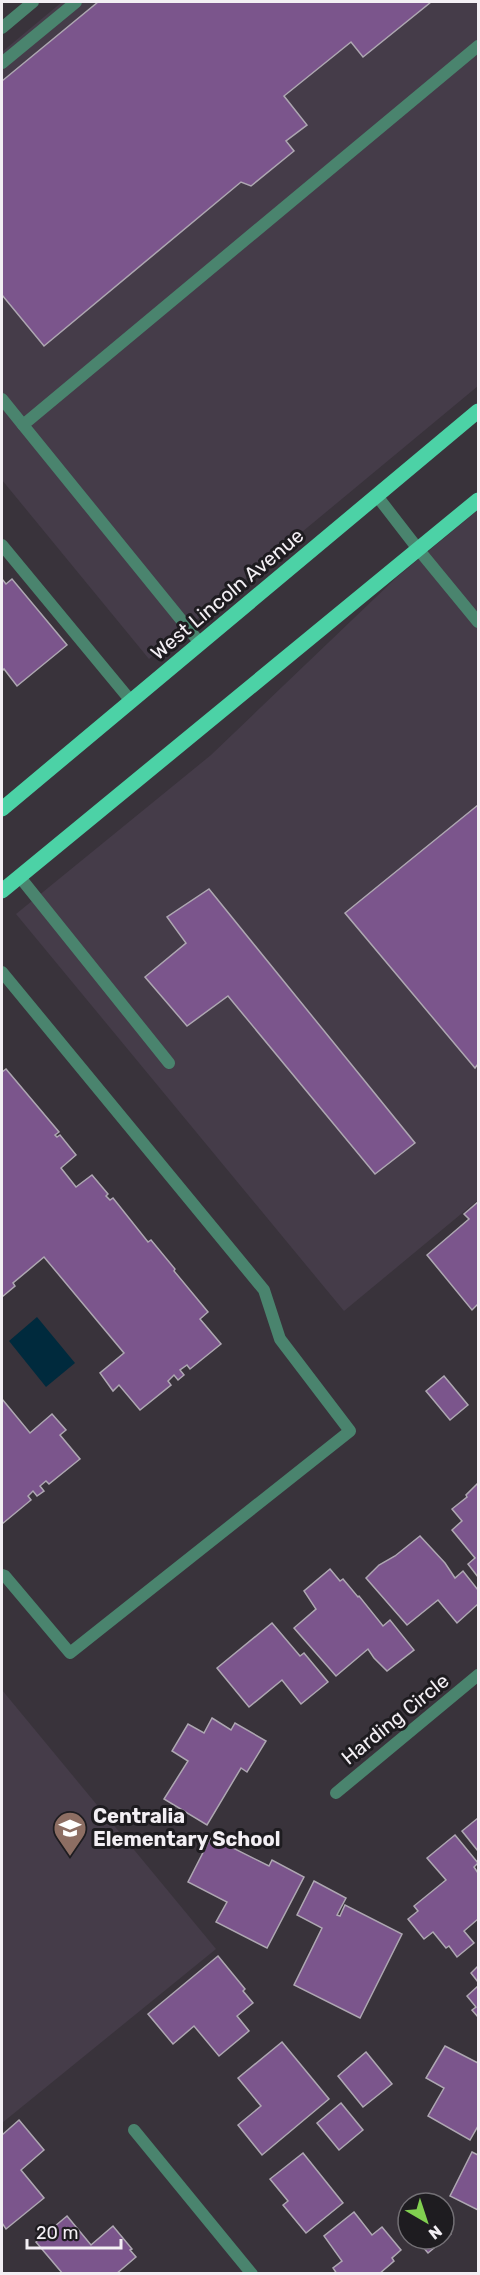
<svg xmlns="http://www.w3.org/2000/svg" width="480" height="2275" viewBox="0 0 480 2275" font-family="Rubik,sans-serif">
<rect width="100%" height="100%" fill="#39333b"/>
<g fill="#453c49">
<path d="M62 2H478V386L149 659 2 480V52Z"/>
<path d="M478 510V1200L344 1311 16 914 211 755 397 577Z"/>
<path d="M2 1690 216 1949 2 2123Z"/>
</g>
<path fill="#002a3d" d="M37 1317 75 1363 46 1387 9 1341Z"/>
<g fill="#7b558c" stroke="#aea7b2" stroke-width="1.5">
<path d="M98 2H431L363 57 351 42 284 96 307 125 286 141 294 151 251 186 241 182 44 346 2 295V81Z"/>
<path d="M2 579 6 584 12 579 67 645 17 686 4 669 2 671Z"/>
<path d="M478 805V1064L475 1068 345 913Z"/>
<path d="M209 889 415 1143 375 1174 228 996 187 1026 145 977 186 943 167 917Z"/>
<path d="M6 1069 59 1132 55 1135 57 1137 60 1135 76 1155 61 1168 76 1187 92 1175 108 1194 106 1196 110 1200 113 1198 148 1242 151 1240 175 1269 174 1271 208 1312 200 1319 221 1344 190 1369 187 1365 180 1370 184 1375 178 1380 174 1375 168 1381 171 1385 140 1410 119 1385 113 1391 100 1373 124 1353 44 1257 13 1283 15 1286 2 1297V1072Z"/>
<path d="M478 1202V1304L472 1310 427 1255 469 1219 464 1214Z"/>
<path d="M444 1376 468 1405 450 1420 426 1391Z"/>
<path d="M2 1399 30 1433 52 1414 66 1430 60 1435 80 1459 49 1484 46 1481 40 1486 44 1491 37 1496 33 1491 28 1496 31 1500 2 1524Z"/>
<path d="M478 1483V1577L468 1564 475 1558 452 1530 462 1521 452 1509 467 1497 466 1495Z"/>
<path d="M420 1536 445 1563 455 1578 463 1571 478 1590V1604L457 1623 438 1600 407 1625 366 1578 379 1565 395 1556Z"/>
<path d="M330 1569 340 1581 343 1579 358 1597 359 1596 383 1626 390 1620 414 1650 387 1671 374 1658 368 1649 336 1676 294 1628 316 1609 304 1591Z"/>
<path d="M272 1623 300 1656 304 1653 328 1682 301 1704 282 1680 249 1707 217 1668Z"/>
<path d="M212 1718 231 1730 235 1723 266 1741 247 1772 241 1768 207 1825 164 1799 188 1761 172 1751 188 1724 204 1733Z"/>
<path d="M478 1818V1851L462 1831Z"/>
<path d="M455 1835 478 1863 474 1867 478 1873V1919L464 1931 474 1943 457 1957 449 1946 446 1948 433 1932 424 1939 408 1919 418 1911 414 1906 446 1880 427 1858Z"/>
<path d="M211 1837 269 1866 272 1860 304 1877 267 1948 216 1922 227 1902 188 1882Z"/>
<path d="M314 1881 346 1898 337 1915 340 1916 345 1905 402 1934 360 2018 294 1985 322 1928 297 1915Z"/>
<path d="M218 1956 245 1989 243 1991 253 2003 237 2016 249 2031 219 2056 194 2026 173 2044 148 2014Z"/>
<path d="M478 1966V1982L471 1973Z"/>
<path d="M478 1986V2017L472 2010 476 2007 467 1996Z"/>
<path d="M282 2042 329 2099 262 2155 238 2125 261 2106 238 2078Z"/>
<path d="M445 2046 478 2063V2126L470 2140 428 2116 444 2088 426 2078Z"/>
<path d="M366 2052 392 2084 363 2107 338 2076Z"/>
<path d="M341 2103 363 2130 339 2150 317 2123Z"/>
<path d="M19 2120 44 2150 21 2170 44 2198 6 2229 2 2223V2135Z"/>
<path d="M472 2152 478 2155V2210L450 2196Z"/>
<path d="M303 2153 343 2203 306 2233 283 2205 288 2201 270 2179Z"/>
<path d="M354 2212 372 2235 382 2227 401 2250 392 2258 394 2261 379 2274H337L333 2268 342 2261 324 2236Z"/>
<path d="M67 2216 91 2245 113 2226 132 2249 130 2250 136 2257 116 2274H63L36 2242Z"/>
<path d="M444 2225 451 2234 428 2253 416 2239H444Z"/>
</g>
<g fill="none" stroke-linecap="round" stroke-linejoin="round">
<g stroke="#4a846e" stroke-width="12">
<path d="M2 28 33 2"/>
<path d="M2 63 76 2"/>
<path d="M2 399 23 425"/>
<path d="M377 496 418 549 478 622"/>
<path d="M2 545 131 701"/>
<path d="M200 643 23 425 478 46"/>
<path d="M19 876 169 1063"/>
<path d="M2 972 264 1290 280 1339 350 1431 70 1653 5 1576 2 1575"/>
</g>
<g stroke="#4a846e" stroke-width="12">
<path d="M336 1793 478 1675"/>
<path d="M134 2130 252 2274"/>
</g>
<g stroke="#4cd2a6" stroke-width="15">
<path d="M2 809 478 411"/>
<path d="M2 891 478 500"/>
</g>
</g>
<defs>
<symbol id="school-pin" viewBox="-11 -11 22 30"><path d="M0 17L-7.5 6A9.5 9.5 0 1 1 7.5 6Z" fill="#8d6e63" stroke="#1e1c20"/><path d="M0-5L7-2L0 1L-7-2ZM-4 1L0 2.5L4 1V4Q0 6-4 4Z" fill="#fff"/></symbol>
</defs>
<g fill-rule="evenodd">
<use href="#school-pin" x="51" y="1809" width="38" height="52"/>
</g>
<g text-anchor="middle" stroke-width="6" stroke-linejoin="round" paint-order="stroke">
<g font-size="20" fill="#f3eff4" stroke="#1e1c20">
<text transform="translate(227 594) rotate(-40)" y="7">West Lincoln Avenue</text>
<text transform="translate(395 1719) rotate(-39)" y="7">Harding Circle</text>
</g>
<g font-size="20" font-weight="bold" fill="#f3eff4" stroke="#1e1c20" text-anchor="start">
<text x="93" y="1823">Centralia<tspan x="93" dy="23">Elementary School</tspan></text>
</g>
</g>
<rect width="480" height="2275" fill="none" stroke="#f3eff4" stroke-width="6"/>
<g transform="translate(426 2221) rotate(141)"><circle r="28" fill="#1e1c20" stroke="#737075" stroke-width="1.5"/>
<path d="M0-4.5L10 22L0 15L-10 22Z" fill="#81d050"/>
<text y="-9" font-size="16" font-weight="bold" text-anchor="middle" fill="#f3eff4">N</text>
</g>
<path d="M27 2239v9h94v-9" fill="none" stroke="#f3eff4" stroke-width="3"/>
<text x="36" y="2239" font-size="18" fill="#f3eff4" stroke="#1e1c20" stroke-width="4.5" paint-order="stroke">20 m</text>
</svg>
